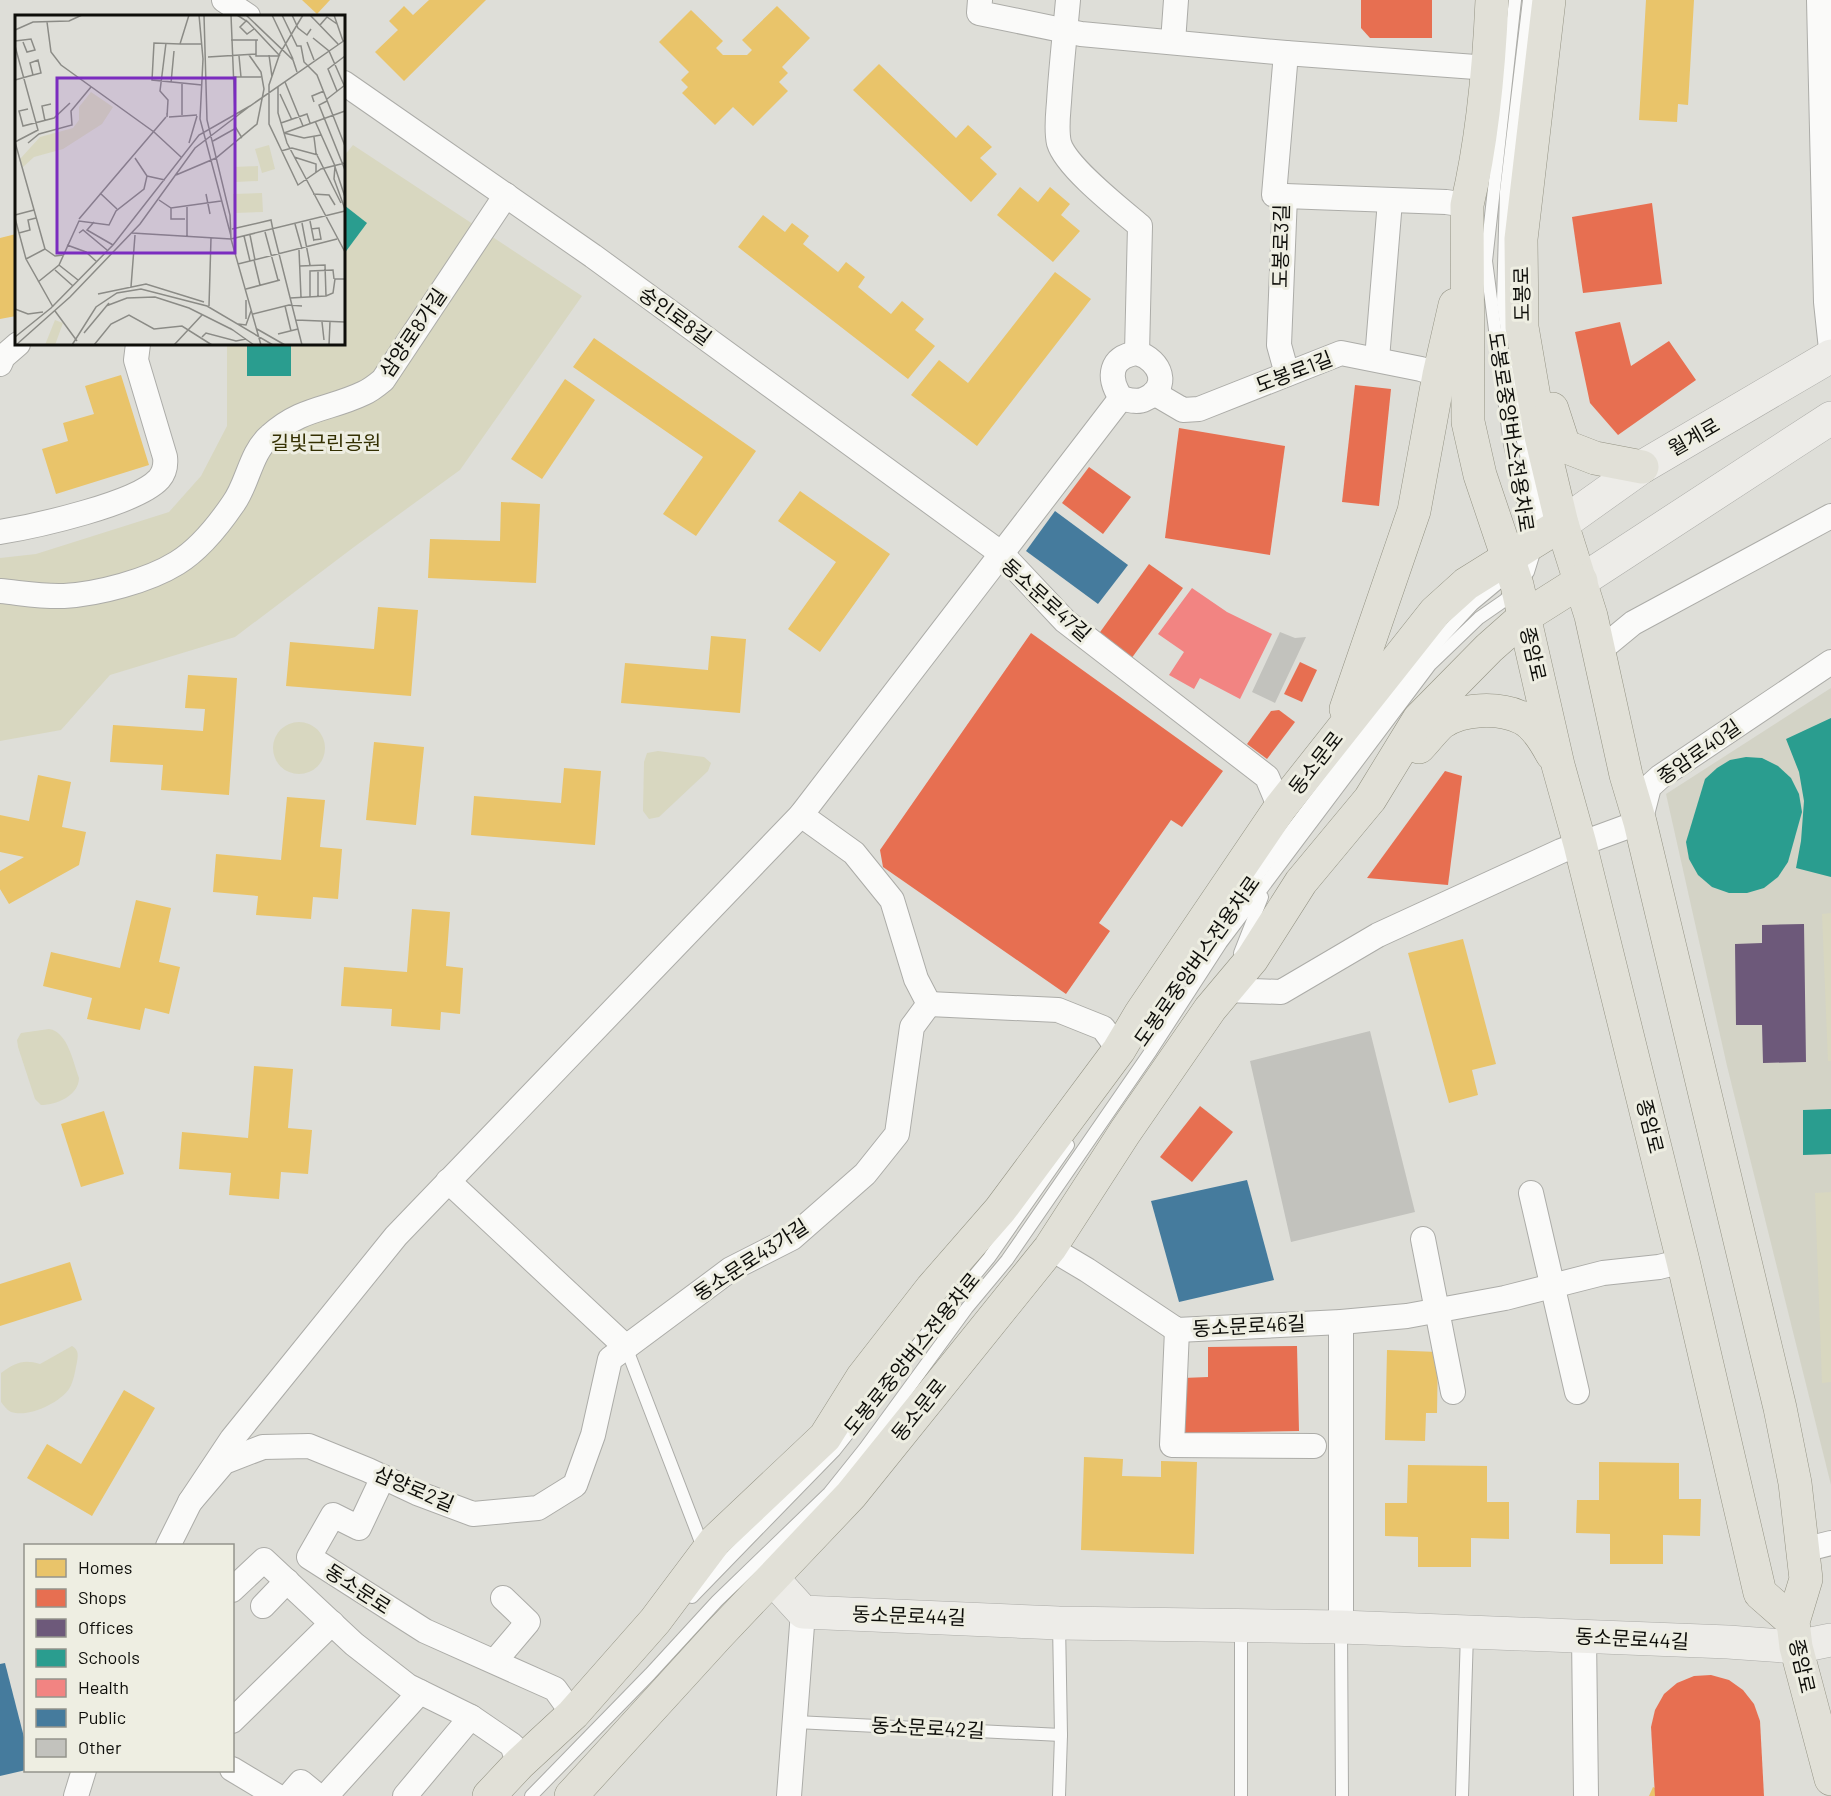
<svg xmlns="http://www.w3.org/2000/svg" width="1831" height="1796" viewBox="0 0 1831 1796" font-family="Barlow,'Noto Sans KR',sans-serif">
<rect width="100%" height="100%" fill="#deded8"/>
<path fill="#d3d3c6" d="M1831 688V1485L1727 1066 1666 794Z"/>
<g fill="#d8d7c0">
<path d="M353 145 582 296 460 470 354 547 235 637 110 675 61 730 0 741V558L36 554 169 512 201 476 227 426V344H344V156Z"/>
<circle cx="299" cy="748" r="26"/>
<path d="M658 751 704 757 711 763 708 771 659 817 649 819 643 811 644 762 647 753Z"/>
<path d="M1831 913V1061H1828L1822 914Z"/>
<path d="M49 1029C68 1032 73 1062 79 1078 79 1095 57 1105 41 1105L35 1099 18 1047 17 1040 21 1033Z"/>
<path d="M1831 1192V1382L1822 1383 1815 1193Z"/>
<path d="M72 1346C79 1350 78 1355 77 1362 75 1371 74 1381 69 1389 59 1403 29 1418 11 1412 7 1410 4 1406 1 1402V1373C15 1363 23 1359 40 1364Z"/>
</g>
<g fill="#e9c46a">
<path d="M302 0H330L317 14Z"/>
<path d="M429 0H486L404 81 375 52 398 30 389 21 404 6 413 15Z"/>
<path d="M1646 0H1694L1688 105 1678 104 1677 122 1639 120Z"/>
<path d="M777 6 810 38 782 67 788 73 779 82 788 91 753 126 733 107 715 125 682 93 688 87 681 80 689 72 659 42 691 10 723 41 716 48 723 55H747L752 50 742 40Z"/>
<path d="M879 64 956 138 968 125 992 147 980 158 997 174 971 202 853 90Z"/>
<path d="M1020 187 1038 202 1050 187 1070 204 1061 215 1080 231 1053 262 997 215Z"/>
<path d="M763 215 785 232 792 223 809 236 803 244 838 272 846 262 865 277 858 287 891 314 902 301 924 319 915 330 935 346 908 379 738 247Z"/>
<path d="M16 234V316L0 319V238Z"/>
<path d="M1055 272 1091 299 977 446 911 395 939 360 968 383Z"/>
<path d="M594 338 756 451 696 536 663 514 703 457 573 367Z"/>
<path d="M121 375 149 465 56 494 42 449 68 441 63 423 94 414 85 386Z"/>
<path d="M565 379 595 400 542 479 511 459Z"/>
<path d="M800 491 890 554 820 652 788 629 836 562 778 521Z"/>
<path d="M501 502 540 504 536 583 428 578 430 539 500 541Z"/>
<path d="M378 607 418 610 411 696 286 686 290 642 374 649Z"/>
<path d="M711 636 746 639 740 713 621 703 625 663 708 670Z"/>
<path d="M188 675 237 678 229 795 161 790 163 765 110 762 113 725 203 731 205 709 185 708Z"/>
<path d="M374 742 424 747 416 825 366 820Z"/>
<path d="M564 768 601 771 595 845 471 835 474 796 561 803Z"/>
<path d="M38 775 71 782 62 827 86 832 79 865 9 904 0 889V871L24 857 0 852V815L29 821Z"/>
<path d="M287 797 325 800 320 847 342 849 338 899 313 897 311 919 256 915 258 896 213 892 216 854 281 860Z"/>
<path d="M136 900 171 908 159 962 180 967 169 1014 145 1008 140 1030 87 1019 92 998 43 986 51 952 120 968Z"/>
<path d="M412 909 450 912 446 966 463 968 460 1014 441 1012 440 1030 391 1026 392 1009 341 1006 344 967 407 972Z"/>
<path d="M1463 939 1496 1064 1472 1070 1478 1095 1449 1103 1408 953Z"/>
<path d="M254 1066 293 1069 288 1128 312 1130 308 1174 281 1172 279 1199 229 1195 231 1173 179 1169 182 1132 248 1138Z"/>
<path d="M104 1111 124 1174 81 1187 61 1124Z"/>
<path d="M70 1262 82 1300 0 1326V1284Z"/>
<path d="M1387 1350 1438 1352 1437 1413H1426L1425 1441 1385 1440Z"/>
<path d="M124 1390 155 1408 92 1516 27 1478 47 1444 81 1464Z"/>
<path d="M1084 1457 1123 1459 1122 1476 1161 1477V1461L1197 1462 1194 1554 1081 1550Z"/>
<path d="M1599 1462 1679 1463V1499H1701L1700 1536 1663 1535V1564H1610V1534L1576 1533 1577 1500H1599Z"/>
<path d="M1408 1465 1487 1466V1502H1509V1539L1471 1538V1567H1418V1537L1385 1536V1503H1407Z"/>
<path d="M1653 1787 1672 1796H1649Z"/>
<path d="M1751 1787 1756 1796H1734Z"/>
</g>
<g fill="#e76f51">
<path d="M1361 0H1432V38H1370L1361 28Z"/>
<path d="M1652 203 1662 284 1583 293 1572 217Z"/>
<path d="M1620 322 1631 366 1669 341 1696 380 1618 435 1590 403 1575 332Z"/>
<path d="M1355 385 1391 389 1379 506 1342 502Z"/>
<path d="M1179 428 1285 446 1270 555 1165 538Z"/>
<path d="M1089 467 1131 497 1103 534 1062 503Z"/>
<path d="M1149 564 1183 588 1131 659 1098 635Z"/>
<path d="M1031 633 1223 771 1182 827 1171 820 1099 923 1110 931 1066 994 883 867 880 850Z"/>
<path d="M1300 662 1317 670 1302 702 1284 694Z"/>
<path d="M1279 710 1295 722 1267 759 1247 744 1271 711Z"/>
<path d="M1445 771 1462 776 1448 885 1367 878Z"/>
<path d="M1200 1106 1233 1132 1192 1182 1160 1157Z"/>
<path d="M1297 1346 1299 1431 1184 1433 1183 1378 1208 1377V1347Z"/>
<path d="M1711 1675 1729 1680 1743 1690 1754 1704 1760 1721 1764 1796H1655L1651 1727 1655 1710 1664 1694 1677 1683 1694 1676Z"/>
</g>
<path fill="#6d597a" d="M1804 924 1806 1062 1763 1063 1762 1025H1736L1735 944 1762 943V925Z"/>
<g fill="#2a9d8f">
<path d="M344 205 367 223 344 254Z"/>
<rect x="247" y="344" width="44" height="32"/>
<path d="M1831 718V877L1796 868 1801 841 1804 801 1799 772 1786 739Z"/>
<path d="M1746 757 1762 758 1778 766 1791 778 1799 794 1802 812 1788 862 1778 877 1764 888 1747 893H1729L1712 887 1698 875 1689 859 1686 842 1705 779 1717 768 1730 760Z"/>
<path d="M1831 1109V1154L1803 1155V1110Z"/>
</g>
<path fill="#f28482" d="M1192 588 1227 612 1272 634 1240 699 1200 678 1194 689 1169 675 1184 652 1158 634Z"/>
<g fill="#457b9d">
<path d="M1055 511 1128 565 1098 604 1026 551Z"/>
<path d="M1247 1180 1274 1280 1179 1302 1151 1201Z"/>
<path d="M5 1663 26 1745V1770L0 1776V1664Z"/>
</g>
<g fill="#c2c2bd">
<path d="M1280 632 1295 638 1306 637 1275 703 1252 692Z"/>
<path d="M1370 1031 1415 1212 1291 1242 1250 1061Z"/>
</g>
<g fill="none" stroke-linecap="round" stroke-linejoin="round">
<defs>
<g id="lane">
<path d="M1515 0 1486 261 1510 444 1529 529 1530 539"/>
<path d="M1508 337 1503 303 1506 192 1529 0"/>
<path d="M1223 921 1420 661 1473 604 1509 574"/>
<path d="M1240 953 1262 897"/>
<path d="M626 1347 704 1550"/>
<path d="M692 1597 835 1450 926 1334 989 1258 1068 1145"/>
<path d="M1059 1624 1061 1735 1059 1796"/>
<path d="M1241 1627V1796"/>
<path d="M1341 1628 1342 1796"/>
<path d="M796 1722 1061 1735"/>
<path d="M531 1796 650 1674 717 1601 829 1493 865 1448 967 1308 1007 1260 1151 1051 1221 943 1430 665 1479 618 1505 600 1528 572 1540 533V516L1523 441 1511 360"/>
<path d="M1462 1796 1467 1633"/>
</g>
<g id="street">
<path d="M224 0 248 16"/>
<path d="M980 0 979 13 1081 34 1286 53 1489 68"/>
<path d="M1068 0C1065 34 1061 68 1059 102 1058 115 1056 130 1059 143 1066 167 1120 209 1140 226L1137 353"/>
<path d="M1819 0 1826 302 1831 349"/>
<path d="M1173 42 1176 0"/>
<path d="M1286 53 1274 195 1285 196 1279 345 1287 374"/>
<path d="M344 83 593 256 1002 554 1065 621 1267 777 1280 808"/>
<path d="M1285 196 1446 202 1467 205"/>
<path d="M1137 353C1161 360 1171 388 1145 399 1137 403 1129 400 1121 398 1107 377 1110 357 1137 353Z"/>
<path d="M1377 359 1390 201"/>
<path d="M0 364 3 357 18 344"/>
<path d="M1154 393 1183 410 1199 409 1341 353 1421 369 1439 375"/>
<path d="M0 532C36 526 136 504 159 479 165 472 166 465 165 457L136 360 138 344"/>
<path d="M0 591C21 593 43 597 64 596 98 594 148 581 177 563 200 549 218 526 233 504 248 484 250 453 270 436 302 407 329 410 364 393 371 390 377 385 383 380L506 195"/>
<path d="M1599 651 1633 623 1831 516"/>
<path d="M801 815 854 853 892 900 916 979 929 1004"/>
<path d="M1225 990 1281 992 1378 935 1561 851 1640 822 1649 787 1660 777 1831 662"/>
<path d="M929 1004 1058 1010 1103 1028 1119 1050"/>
<path d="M448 1181 626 1347"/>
<path d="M1531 1193 1577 1392"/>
<path d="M1423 1239 1453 1392"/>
<path d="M1050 1248 1087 1270 1177 1330 1341 1322 1407 1316 1505 1298 1603 1273 1659 1267 1683 1261"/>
<path d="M1341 1322V1627"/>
<path d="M1177 1330 1172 1445 1314 1446"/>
<path d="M383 1477 359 1528 333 1515 309 1557 425 1631 555 1689 573 1714"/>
<path d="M190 1502 232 1439 396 1236 801 815 1121 398"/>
<path d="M168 1546 190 1502 224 1462 263 1447 309 1446 368 1470 417 1493 473 1514 538 1508 575 1485 593 1435 610 1359 731 1269 792 1238 865 1174 897 1134 912 1027 929 1004"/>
<path d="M1803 1550 1831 1543"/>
<path d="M232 1590 264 1560 354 1644 408 1686 471 1717 512 1745 519 1764"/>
<path d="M263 1606 287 1581"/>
<path d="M1584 1636 1586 1796"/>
<path d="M495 1661 528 1622 503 1598"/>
<path d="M232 1721 332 1623"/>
<path d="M232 1769 277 1796"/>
<path d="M76 1796 84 1770"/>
<path d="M289 1796 301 1782 318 1796"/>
<path d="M326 1796 420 1692"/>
<path d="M405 1796 471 1717"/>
<path d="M789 1796 803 1612"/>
</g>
<g id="secondary">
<path d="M1562 524 1642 467 1831 356"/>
<path d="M1581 581 1831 418"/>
<path d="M773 1579 803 1612 1059 1623 1341 1627 1728 1642 1796 1647 1831 1640"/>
</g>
<g id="primary">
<path d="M1492 0C1489 69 1483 138 1467 205L1468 422 1480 475 1517 585 1558 765 1580 844 1683 1261 1760 1593 1793 1622"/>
<path d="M1549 0 1521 239 1522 327 1540 432 1562 524 1591 616 1626 775 1640 822 1780 1408 1795 1483 1806 1579 1793 1622 1796 1647 1831 1779"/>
<path d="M1552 409 1564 446 1595 458 1642 467"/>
<path d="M1346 709 1414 511 1439 375 1455 305"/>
<path d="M1419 747C1426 740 1433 730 1441 723 1462 708 1499 707 1522 718 1536 725 1545 741 1552 754"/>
<path d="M489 1796 519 1764 573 1714 655 1621 715 1541 825 1437 862 1378 932 1288 1000 1210 1119 1050 1141 1013 1280 808 1435 612 1466 584 1562 524"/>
<path d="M571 1796 718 1635 851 1495 1050 1248 1125 1132 1210 1009 1252 959 1301 882 1370 799 1419 719 1489 648 1524 617 1581 581"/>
</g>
</defs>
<use href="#lane" stroke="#acaca8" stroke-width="14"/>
<use href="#street" stroke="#acaca8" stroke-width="26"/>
<use href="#secondary" stroke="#acaca8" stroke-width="34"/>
<use href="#primary" stroke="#949384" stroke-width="34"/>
<use href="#lane" stroke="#fafaf9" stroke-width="12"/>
<use href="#street" stroke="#fafaf9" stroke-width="24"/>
<use href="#secondary" stroke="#edece8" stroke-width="33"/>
<use href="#primary" stroke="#e1e0d7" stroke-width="33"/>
</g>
<g text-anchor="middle" stroke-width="6" stroke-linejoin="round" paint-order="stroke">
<g font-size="20" fill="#0e0e0a" stroke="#eeeee2">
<text transform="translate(1281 246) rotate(-89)" y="7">도봉로3길</text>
<text transform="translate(1522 294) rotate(-91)" y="7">도봉로</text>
<text transform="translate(675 316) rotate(36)" y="7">숭인로8길</text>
<text transform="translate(413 333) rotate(-56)" y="7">삼양로8가길</text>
<text transform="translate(1294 372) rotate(-21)" y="7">도봉로1길</text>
<text transform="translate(1511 432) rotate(81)" y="7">도봉로중앙버스전용차로</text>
<text transform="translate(1694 437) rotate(-30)" y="7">월계로</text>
<text transform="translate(1046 600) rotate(42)" y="7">동소문로47길</text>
<text transform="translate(1533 654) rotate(77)" y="7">종암로</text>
<text transform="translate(1699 752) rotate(-35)" y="7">종암로40길</text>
<text transform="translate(1316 763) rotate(-52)" y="7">동소문로</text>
<text transform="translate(1197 961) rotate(-55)" y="7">도봉로중앙버스전용차로</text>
<text transform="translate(1650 1126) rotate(76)" y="7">종암로</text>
<text transform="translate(751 1260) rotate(-33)" y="7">동소문로43가길</text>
<text transform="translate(1249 1326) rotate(-3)" y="7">동소문로46길</text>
<text transform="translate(912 1354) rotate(-51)" y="7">도봉로중앙버스전용차로</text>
<text transform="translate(919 1410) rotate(-51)" y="7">동소문로</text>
<text transform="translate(414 1489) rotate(23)" y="7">삼양로2길</text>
<text transform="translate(358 1589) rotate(33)" y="7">동소문로</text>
<text transform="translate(909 1616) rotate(2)" y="7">동소문로44길</text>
<text transform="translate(1632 1639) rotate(3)" y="7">동소문로44길</text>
<text transform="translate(1802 1666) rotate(77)" y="7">종암로</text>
<text transform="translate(928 1728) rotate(3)" y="7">동소문로42길</text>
</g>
<g font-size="20" fill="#343002" stroke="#eeeee2">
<text x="326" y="450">길빛근린공원</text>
</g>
</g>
<g transform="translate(15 15)">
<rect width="330" height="330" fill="#deded8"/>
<path d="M76 77 98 92 87 109 48 134 19 142 8 152 5 144 25 122 58 113 64 105V92ZM254 130 260 154 247 158 240 134ZM243 151V166L220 167 219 152ZM247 178 248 197 219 198 218 179ZM40 305 48 308 40 330H30Z" fill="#d8d7c0"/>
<path fill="none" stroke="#8b8b86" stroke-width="1.5" d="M174 0 165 29 139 28 137 65 187 70M184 0 188 44 185 104 216 221M189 0 192 105 215 200 216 224 246 330M216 0 220 98M222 0 233 7 265 41M231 0 278 45 282 57M257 0 278 44M267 0 282 31H286L289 47 302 60 330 131M277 0 283 13 292 20 296 14M288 0 265 38 254 70V109L283 170 306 154 330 148M295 0 323 29M319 0 328 26M232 5 225 12 232 19 239 14M32 7 36 37 46 50 139 117 166 142M305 10 312 2 322 9M0 15 18 7 54 6 67 0M298 23 314 36 329 70M216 25H243M241 25V41H264M0 26 16 24 20 35 12 37 8 27M292 27 299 45M151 28 145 76 153 85 152 102V98M165 29H187M0 31 23 115 0 127M254 40 257 62M224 41 226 62M193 42 241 39M219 62H246M0 65 18 60 26 58 23 45 15 48 18 60M270 67 288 111M156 68 159 36M167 69V100M263 72V98L272 128 330 237M322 76 313 54 330 41M265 79 277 105M312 84 330 70M312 86 304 90 330 155M299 87 297 81 309 76M13 94 4 96 8 111 39 103 55 88M154 102 182 100M30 106 27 91 36 89M300 106 320 151 319 164 330 194M266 108 292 99 295 108M269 118 330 96M269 118 289 123 306 120M299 122 301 138 326 188M198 126 221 113 227 123M0 127 30 234M13 128 24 119 57 110 56 96 76 72M174 128 182 101M266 136 277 133 303 140M279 142 301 149V157M320 152 330 182M161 160 201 143 242 109 249 74 246 57 234 40M132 161 150 165M85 178 102 194M191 179 195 199M298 179 314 180 320 190M144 185 156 193 206 186M172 192V222M156 193V204H170M0 200 19 195M0 203 11 244 38 292M64 204 151 102M295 206 299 226M79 207 72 215 98 230M287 208 295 250M280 209 287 234M217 214 256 205 258 215M296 214 304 213 306 224 298 225M258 215 287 330M250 217 263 265M4 218 15 215 13 205 21 203M64 218 68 215 92 235M117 218 216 224 330 196M235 220 240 245M229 221 235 246M52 230 71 237 82 247M30 234 40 241 49 240M284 235 286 282M11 244 30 234M239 245 245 270M223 249 322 224M44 250 63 265M285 251 310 250 311 281M40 255 58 271M23 267 44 250 64 206 94 210 101 196 129 174 132 161 120 143M116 272 120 220M231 274 265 265M83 279 131 269 189 287M295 282V256L318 255 319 264M303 282V256M275 283 311 281 318 278 320 264H330M91 291 112 283 140 282 174 293 218 315M194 291 196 223M270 291 276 316M0 294 13 299 28 297M40 296 62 326M238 299 274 290 287 291M231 304V285M281 305 330 307M307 307 309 325M223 309 231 310 236 296M215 313 239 330M242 314 270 330M69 318 94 288M263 319 283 314M0 322 36 293 98 230 184 120 235 91 330 25M187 322 191 318 221 326 231 324M1 330 55 282 125 209 180 133 235 91M57 330 81 292 102 278 126 274 192 291 258 330M79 330 96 309 114 300 139 314 167 311 197 330M159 330 187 300M314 330 315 307"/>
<path fill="#7b2cbf" fill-opacity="0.15" stroke="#7b2cbf" stroke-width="3" d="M42 63H220V238H42Z"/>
<rect width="330" height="330" fill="none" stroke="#0e0e0a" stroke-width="3"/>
</g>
<rect x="24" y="1544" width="210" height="228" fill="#eeeee2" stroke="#94948c" stroke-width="1.5"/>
<rect x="36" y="1559" width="30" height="18" fill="#e9c46a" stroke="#94948c" stroke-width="1.5"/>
<text x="78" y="1574" font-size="18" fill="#0e0e0a">Homes</text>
<rect x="36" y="1589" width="30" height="18" fill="#e76f51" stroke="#94948c" stroke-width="1.5"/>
<text x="78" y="1604" font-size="18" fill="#0e0e0a">Shops</text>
<rect x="36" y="1619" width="30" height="18" fill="#6d597a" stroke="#94948c" stroke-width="1.5"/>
<text x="78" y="1634" font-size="18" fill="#0e0e0a">Offices</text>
<rect x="36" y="1649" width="30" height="18" fill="#2a9d8f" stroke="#94948c" stroke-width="1.5"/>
<text x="78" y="1664" font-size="18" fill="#0e0e0a">Schools</text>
<rect x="36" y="1679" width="30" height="18" fill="#f28482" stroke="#94948c" stroke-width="1.5"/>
<text x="78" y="1694" font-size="18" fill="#0e0e0a">Health</text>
<rect x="36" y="1709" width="30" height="18" fill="#457b9d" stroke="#94948c" stroke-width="1.5"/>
<text x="78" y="1724" font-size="18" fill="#0e0e0a">Public</text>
<rect x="36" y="1739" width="30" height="18" fill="#c2c2bd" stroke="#94948c" stroke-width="1.5"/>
<text x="78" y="1754" font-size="18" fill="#0e0e0a">Other</text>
</svg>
